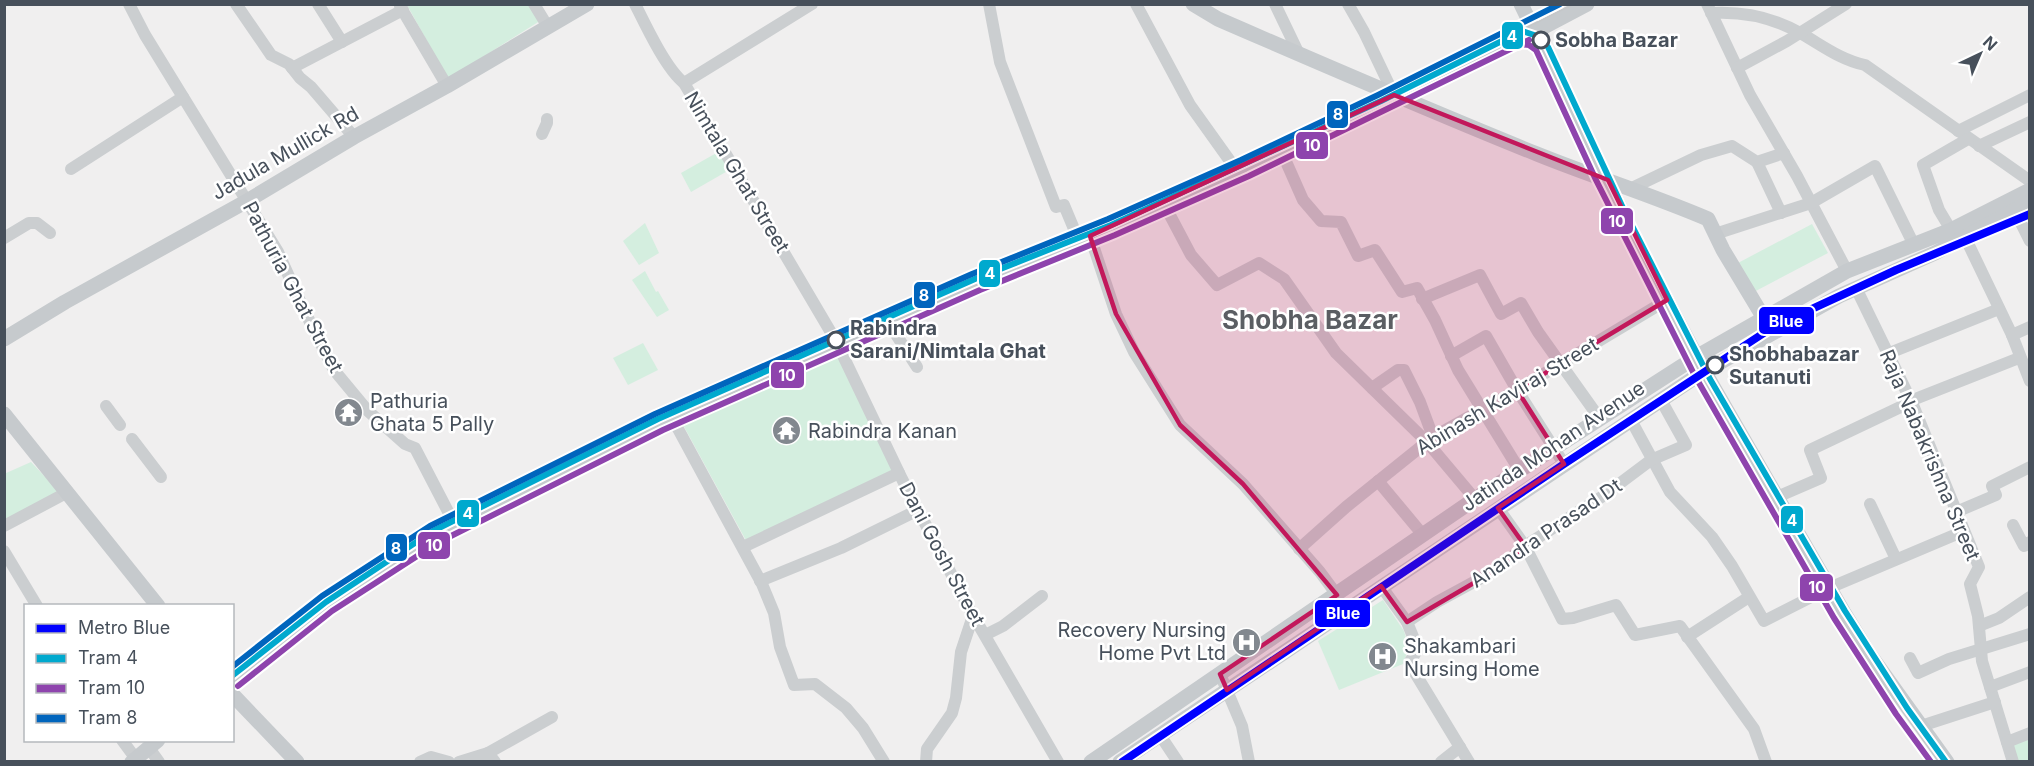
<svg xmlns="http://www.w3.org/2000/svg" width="2034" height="766" viewBox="0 0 2034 766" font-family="Inter,sans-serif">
<rect width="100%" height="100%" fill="#f0efef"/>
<g fill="#d4eedf">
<path d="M407 5H535L543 19 448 79Z"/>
<path d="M720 151 731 169 691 192 681 173Z"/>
<path d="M645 223 659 253 639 265 623 241Z"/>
<path d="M1812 224 1828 253 1752 293 1736 264Z"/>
<path d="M645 271 656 292 658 291 669 310 657 317 632 280Z"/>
<path d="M643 343 658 370 628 385 613 358Z"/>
<path d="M835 351 898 476 749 546 682 423Z"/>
<path d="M31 462 65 498 5 529 4 474Z"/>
<path d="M1383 600 1404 631 1409 648 1403 664 1339 690 1318 641Z"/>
<path d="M2029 737V761H2018L2013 744Z"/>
</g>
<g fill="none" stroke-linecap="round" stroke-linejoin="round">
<g stroke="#cbced0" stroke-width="12">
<path d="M129 4 145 35 278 252 304 310 334 370 368 411 405 444 415 448 454 523"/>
<path d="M236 4 271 55 289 64 300 78 311 87 354 137"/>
<path d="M318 4 342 42"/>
<path d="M534 4 548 27"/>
<path d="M635 4C646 26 666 69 684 83L836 341 902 479 970 610 1058 762"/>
<path d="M989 4 1000 62 1056 207 1064 205 1079 241"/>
<path d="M1136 4 1190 105 1235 168"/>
<path d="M1275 4 1299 54"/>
<path d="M1348 4 1364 32 1394 95"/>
<path d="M1707 4 1750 95 1797 176 1847 271"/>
<path d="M400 6 447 86"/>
<path d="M1711 13C1744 11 1773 17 1802 34 1823 46 1841 60 1865 65L2030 181"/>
<path d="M292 68 403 10"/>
<path d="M1737 68 1787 41 1846 4"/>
<path d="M684 83 812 4"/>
<path d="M1958 131 2030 95"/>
<path d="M542 134 547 123V119"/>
<path d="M1979 146 2030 122"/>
<path d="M1280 148 1303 200 1321 221 1341 222 1358 256 1375 250 1402 292 1417 288 1435 320 1458 370 1520 471"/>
<path d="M1757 162 1781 213"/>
<path d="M71 169 183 97"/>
<path d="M1632 188 1701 155 1732 146 1757 162 1784 153"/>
<path d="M1163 202 1191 255 1217 285 1259 263 1284 279 1336 353 1427 442 1475 499"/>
<path d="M2015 211 2030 241"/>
<path d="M1951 230 1939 210 1923 165 1968 139"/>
<path d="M1715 234 1811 203 1875 166 1914 245"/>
<path d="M1090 236 1116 314 1134 352 1180 425 1243 484 1320 572 1337 595"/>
<path d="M1965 237 2012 335 2030 381"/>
<path d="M4 238 29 223H37L50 233"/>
<path d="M1857 290 1913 405 1979 567 1970 584 1978 616 1982 661 2013 762"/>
<path d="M1422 299 1480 275 1501 314 1521 303 1538 332 1600 419"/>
<path d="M888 322 917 367"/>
<path d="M2012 335 2030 327"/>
<path d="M1887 354 1999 309"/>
<path d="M1451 356 1486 336 1517 390 1564 464"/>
<path d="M1372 388 1398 370H1404L1420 402 1433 437"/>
<path d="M1910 401 2019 358"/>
<path d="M106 406 120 425"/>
<path d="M670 414 762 584 774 613 780 647 794 685 815 684 846 708 863 728 884 762"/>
<path d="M1631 420 1670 492 1712 537 1732 566 1764 621 1829 588 1964 531"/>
<path d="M132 439 161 477"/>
<path d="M1378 481 1423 535"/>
<path d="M1777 497 1821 478 1810 450 1911 402"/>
<path d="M1870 504 1896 559"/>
<path d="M1498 508 1525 546 1562 619 1573 618 1616 605 1635 635 1680 626 1754 729 1766 762"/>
<path d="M1956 512 1996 495 1992 486 2030 467"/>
<path d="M2013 525 2024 546 2030 542"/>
<path d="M4 526 68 492"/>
<path d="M743 547 899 473"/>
<path d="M1299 549 1346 507 1433 437 1517 390 1667 300"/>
<path d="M4 551 37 606"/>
<path d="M760 581 841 548 918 510"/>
<path d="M1381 586 1407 622 1418 649 1409 663 1469 762"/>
<path d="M1407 622 1437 602 1496 570 1525 546 1603 496 1651 460 1686 445 1661 400"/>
<path d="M1979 626 1999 618 2030 597"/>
<path d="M985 635 1003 626 1042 596"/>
<path d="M1687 637 1749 597"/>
<path d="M1910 658 1918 673 1949 659 2030 634"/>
<path d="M1220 674 1242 726 1249 762"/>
<path d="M1990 687 2030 672"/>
<path d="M1921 726 1995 702"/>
<path d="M1160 735 1178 762"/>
<path d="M122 740 136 759"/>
<path d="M2007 742 2030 733"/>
<path d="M149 748 159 762"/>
<path d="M488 753 552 717"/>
<path d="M420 762 431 757 449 762"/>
<path d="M459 762 488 753 495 762"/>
<path d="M926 762 927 749 952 713 956 698 961 652 973 616"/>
<path d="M1441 762 1460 747"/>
</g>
<g stroke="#c6cacd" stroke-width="15">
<path d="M1193 4 1218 19C1324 65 1430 111 1537 154 1594 177 1652 195 1708 219L1723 250 1768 325"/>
<path d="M1521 4 1643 255 1704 371 1844 613 1868 652 1947 762"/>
<path d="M4 339 65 302 247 201 354 137 447 86 587 4"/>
<path d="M4 414 158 606"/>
<path d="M232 676 351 584 476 511 496 504 686 406 836 341 980 287 1534 32 1587 4"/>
<path d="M232 694 297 762"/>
<path d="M132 762 158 740"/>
<path d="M1091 762 1475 499 1696 357 1847 271 1951 230 2030 190"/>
<path d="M1120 762 1703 372 1839 296 1935 253 2030 202"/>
</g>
<path stroke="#c5c7c9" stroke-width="1.5" d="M1518 32 1574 4"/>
<defs>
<path id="tram-1" d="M232 676 326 602 433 531 658 419 975 279 1111 225 1381 101 1522 31 1537 36 1548 47 1623 208 1710 379 1845 611 1907 708 1946 762"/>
<g id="tram-2">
<path d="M1518 44 1529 45 1536 50 1596 180 1695 376 1834 618 1896 714 1931 762"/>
<path d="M238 686 332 611 439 542 663 430 980 290 1115 235 1249 176 1529 40"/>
</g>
<path id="tram-3" d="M232 667 322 596 430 526 655 414 972 274 1108 219 1241 160 1378 95 1560 4"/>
</defs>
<use href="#tram-1" stroke="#fff" stroke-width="10"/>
<use href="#tram-2" stroke="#fff" stroke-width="10"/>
<use href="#tram-3" stroke="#fff" stroke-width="10"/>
<use href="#tram-1" stroke="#00a9ce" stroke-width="6"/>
<use href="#tram-2" stroke="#8e44ad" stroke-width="6"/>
<use href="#tram-3" stroke="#0065bd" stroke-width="6"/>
<defs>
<path id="metro-1" d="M1122 762 1564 464 1773 327 1896 270 2030 214"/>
</defs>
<use href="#metro-1" stroke="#fff" stroke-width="12"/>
<use href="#metro-1" stroke="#00f" stroke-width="8"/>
</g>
<path fill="#c2185b" fill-opacity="0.2" stroke="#c2185b" stroke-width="4.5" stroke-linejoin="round" d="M1394 95 1608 180 1667 300 1517 390 1564 464 1498 508 1525 546 1496 570 1407 622 1381 586 1227 690 1220 674 1337 595 1243 484 1180 425 1116 314 1090 236Z"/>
<defs>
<symbol id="temple-disc" viewBox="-11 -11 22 22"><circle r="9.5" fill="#82888f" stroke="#fff"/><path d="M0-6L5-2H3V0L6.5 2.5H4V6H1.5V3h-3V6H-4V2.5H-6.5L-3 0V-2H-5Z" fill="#fff"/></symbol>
<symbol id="hospital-disc" viewBox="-11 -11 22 22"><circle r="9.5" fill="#82888f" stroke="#fff"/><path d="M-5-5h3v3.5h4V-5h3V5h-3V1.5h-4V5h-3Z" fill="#fff"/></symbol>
</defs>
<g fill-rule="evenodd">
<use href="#temple-disc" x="332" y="396" width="33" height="33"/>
<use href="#temple-disc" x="770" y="414" width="33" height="33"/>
<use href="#hospital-disc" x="1230" y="626" width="33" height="33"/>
<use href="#hospital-disc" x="1366" y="640" width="33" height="33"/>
</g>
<g fill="#fff" stroke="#47505b" stroke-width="3">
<circle cx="1541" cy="40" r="8"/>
<circle cx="836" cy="340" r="8"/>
<circle cx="1715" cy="365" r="8"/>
</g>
<g text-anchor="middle" stroke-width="5" stroke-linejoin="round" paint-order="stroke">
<g font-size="20" font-weight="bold" fill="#47505b" stroke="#fff" text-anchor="start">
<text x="1555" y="47">Sobha Bazar</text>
<text x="850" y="335">Rabindra<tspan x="850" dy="23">Sarani/Nimtala Ghat</tspan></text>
<text x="1729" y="361">Shobhabazar<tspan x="1729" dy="23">Sutanuti</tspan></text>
</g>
<g font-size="20" fill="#47505b" stroke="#fff">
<text transform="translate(285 153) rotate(-30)" y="7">Jadula Mullick Rd</text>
<text transform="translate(737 172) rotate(59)" y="7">Nimtala Ghat Street</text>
<text transform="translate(293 287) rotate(62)" y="7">Pathuria Ghat Street</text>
<text transform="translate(1507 396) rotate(-31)" y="7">Abinash Kaviraj Street</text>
<text transform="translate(1553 446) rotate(-34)" y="7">Jatinda Mohan Avenue</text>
<text transform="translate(1930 455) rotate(67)" y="7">Raja Nabakrishna Street</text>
<text transform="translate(1546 533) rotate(-34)" y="7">Anandra Prasad Dt</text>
<text transform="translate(942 554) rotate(62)" y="7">Dani Gosh Street</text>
</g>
<g font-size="20" fill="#47505b" stroke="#fff" text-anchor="start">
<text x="370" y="408">Pathuria<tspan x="370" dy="23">Ghata 5 Pally</tspan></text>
<text x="808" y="438">Rabindra Kanan</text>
<text x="1226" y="637" text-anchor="end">Recovery Nursing<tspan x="1226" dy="23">Home Pvt Ltd</tspan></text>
<text x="1404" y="653">Shakambari<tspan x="1404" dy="23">Nursing Home</tspan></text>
</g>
<g font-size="26" font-weight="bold" fill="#5b5e63" stroke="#fff">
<text x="1310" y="329">Shobha Bazar</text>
</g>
</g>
<g stroke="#fff" stroke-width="2">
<rect x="1501" y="21" width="23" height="29" rx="6" fill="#00a9ce"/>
<rect x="1326" y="100" width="23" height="29" rx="6" fill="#0065bd"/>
<rect x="1295" y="131" width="34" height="29" rx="6" fill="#8e44ad"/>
<rect x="1600" y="207" width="34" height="28" rx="6" fill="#8e44ad"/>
<rect x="978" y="259" width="23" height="29" rx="6" fill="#00a9ce"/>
<rect x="913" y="281" width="23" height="28" rx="6" fill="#0065bd"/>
<rect x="1758" y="306" width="57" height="29" rx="6" fill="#00f"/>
<rect x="770" y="361" width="35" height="28" rx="6" fill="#8e44ad"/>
<rect x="456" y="499" width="24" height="29" rx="6" fill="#00a9ce"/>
<rect x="1780" y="505" width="24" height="29" rx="6" fill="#00a9ce"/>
<rect x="417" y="531" width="34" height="29" rx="6" fill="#8e44ad"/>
<rect x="385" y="533" width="23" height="29" rx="6" fill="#0065bd"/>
<rect x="1799" y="573" width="35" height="29" rx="6" fill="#8e44ad"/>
<rect x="1314" y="599" width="57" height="29" rx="6" fill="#00f"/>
</g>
<g font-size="16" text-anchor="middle" font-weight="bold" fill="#fff">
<text x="1512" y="42">4</text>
<text x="1338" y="120">8</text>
<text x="1312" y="151">10</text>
<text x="1617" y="227">10</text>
<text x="990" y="279">4</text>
<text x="924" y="301">8</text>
<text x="1786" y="327">Blue</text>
<text x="787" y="381">10</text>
<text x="468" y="519">4</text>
<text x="1792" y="526">4</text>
<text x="434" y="551">10</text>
<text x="396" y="554">8</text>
<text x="1817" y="593">10</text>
<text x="1343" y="619">Blue</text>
</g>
<rect width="2034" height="766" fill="none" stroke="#47505b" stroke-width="12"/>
<rect x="24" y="604" width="210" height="138" fill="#ffffff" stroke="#b5b9bd" stroke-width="1.5"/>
<rect x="36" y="624" width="30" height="9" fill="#0000ff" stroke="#b5b9bd" stroke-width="1.5"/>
<text x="78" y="634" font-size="18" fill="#47505b">Metro Blue</text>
<rect x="36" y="654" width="30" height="9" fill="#00a9ce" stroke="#b5b9bd" stroke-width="1.5"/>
<text x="78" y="664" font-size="18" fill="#47505b">Tram 4</text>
<rect x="36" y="684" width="30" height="9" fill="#8e44ad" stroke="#b5b9bd" stroke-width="1.5"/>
<text x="78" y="694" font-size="18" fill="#47505b">Tram 10</text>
<rect x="36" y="714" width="30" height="9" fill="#0065bd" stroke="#b5b9bd" stroke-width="1.5"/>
<text x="78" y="724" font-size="18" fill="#47505b">Tram 8</text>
<g transform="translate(1980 54) rotate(44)" stroke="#ffffff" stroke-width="4.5" paint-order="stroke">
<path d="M0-4.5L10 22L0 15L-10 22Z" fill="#47505b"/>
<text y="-9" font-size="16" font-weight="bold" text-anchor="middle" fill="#47505b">N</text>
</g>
</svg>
